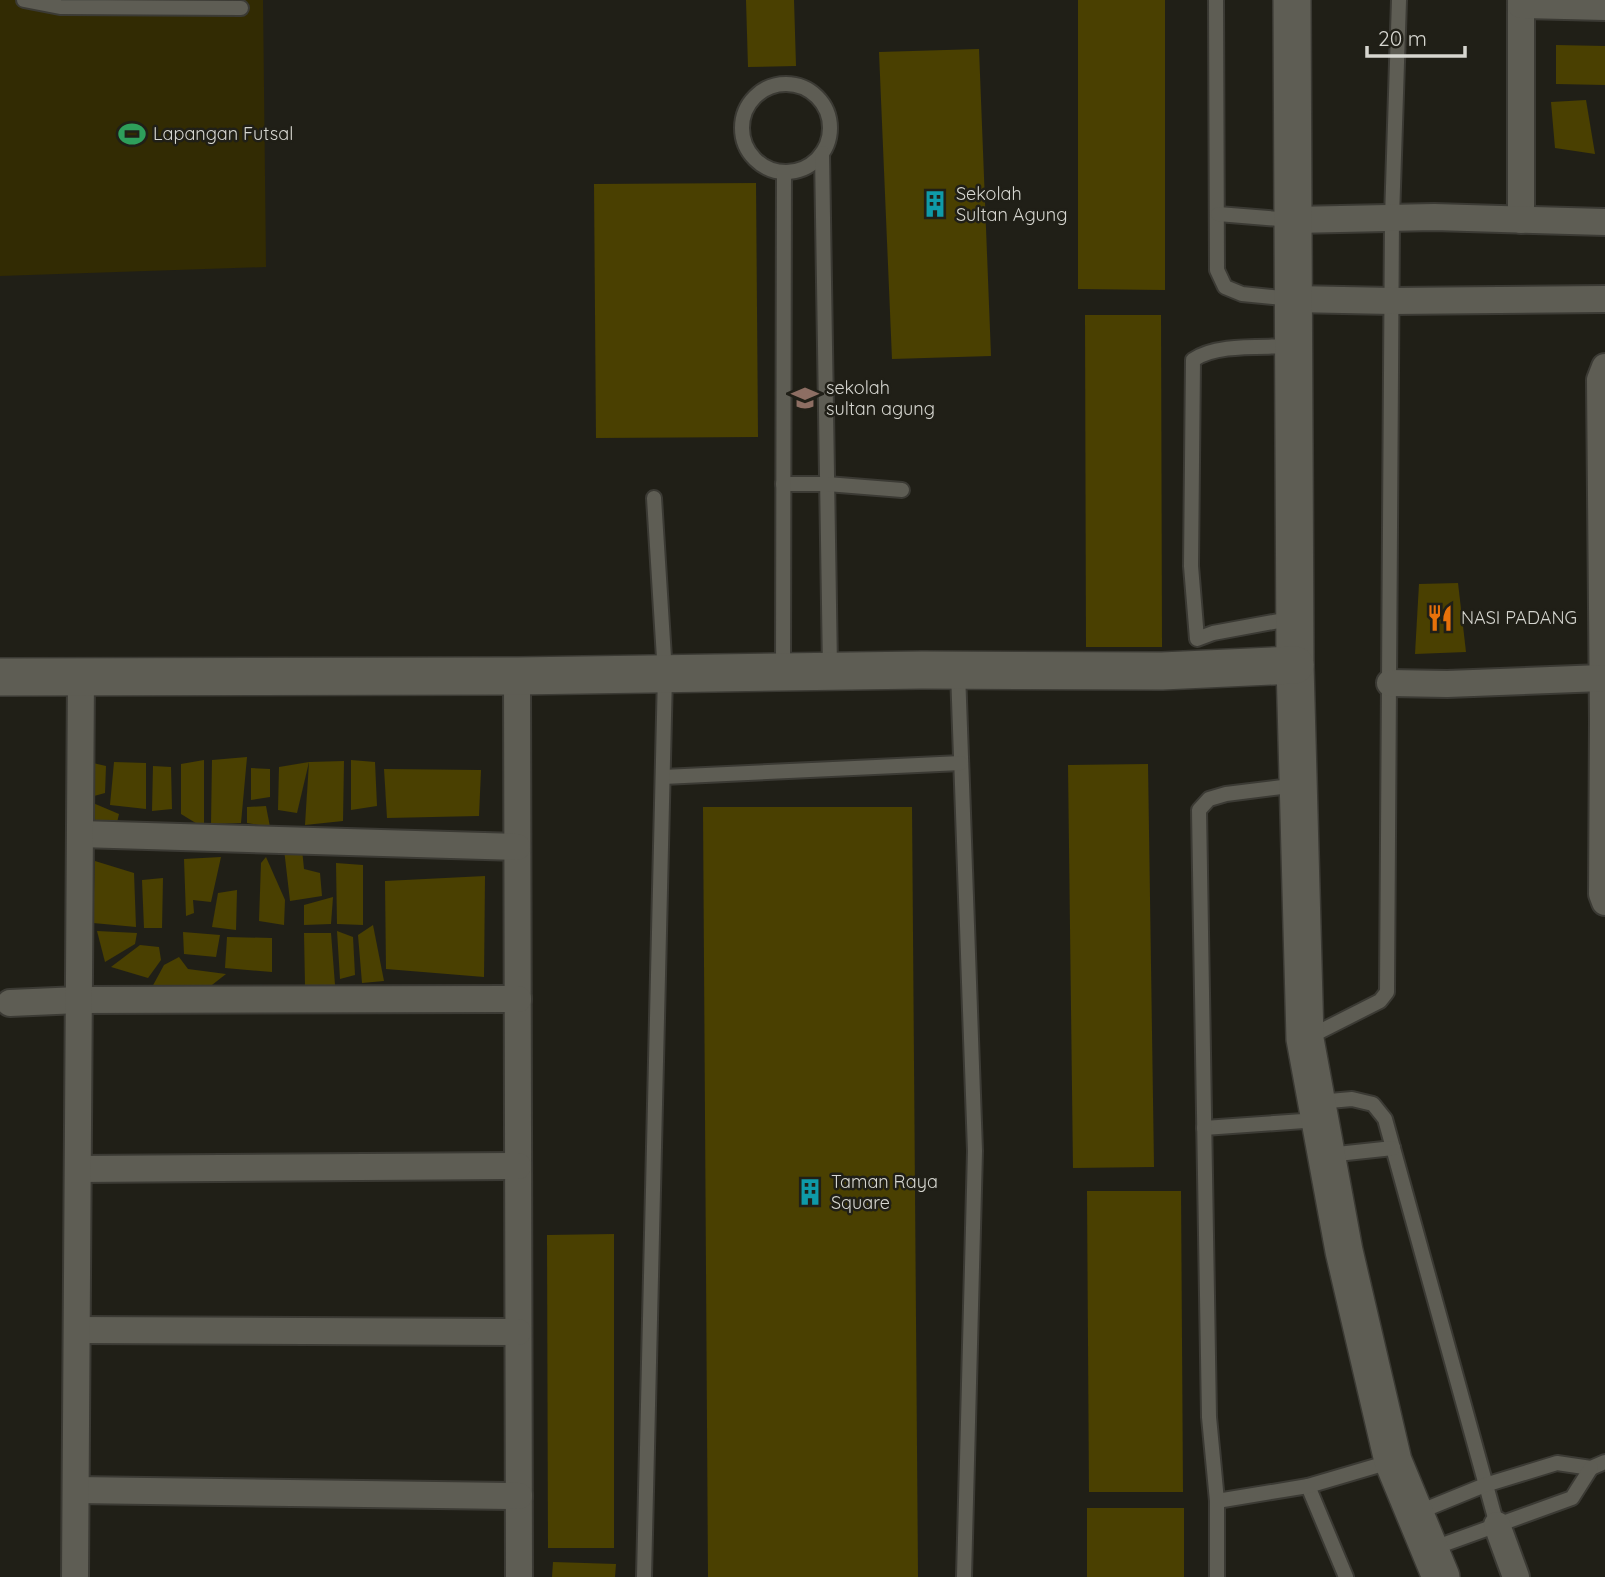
<svg xmlns="http://www.w3.org/2000/svg" width="1605" height="1577" viewBox="0 0 1605 1577" font-family="Quicksand,sans-serif">
<rect width="100%" height="100%" fill="#201f17"/>
<path fill="#322b03" d="M0 0H263L266 267 0 276Z"/>
<g fill="#4a4001">
<path d="M746 0H794L796 66 748 67Z"/>
<path d="M1078 0H1165V290L1078 289Z"/>
<path d="M1556 45 1605 46V85L1556 84Z"/>
<path d="M979 49 991 356 892 359 879 52Z"/>
<path d="M1586 100 1595 154 1555 148 1551 102Z"/>
<path d="M756 183 758 437 596 438 594 184Z"/>
<path d="M1085 315H1161L1162 647H1086Z"/>
<path d="M1458 583 1466 652 1415 654 1419 584Z"/>
<path d="M247 757 241 823 211 824 212 760Z"/>
<path d="M204 760V828L181 814V764Z"/>
<path d="M351 760 375 762 377 806 351 810Z"/>
<path d="M344 761 343 821 305 825 309 762Z"/>
<path d="M114 762 146 763V809L110 805Z"/>
<path d="M309 762 297 813 278 810 279 767Z"/>
<path d="M93 763 106 766 105 793 94 796Z"/>
<path d="M1148 764 1154 1167 1073 1168 1068 765Z"/>
<path d="M153 766 171 767 172 809 152 811Z"/>
<path d="M251 768 270 769V797L251 800Z"/>
<path d="M384 769 481 770 479 816 387 818Z"/>
<path d="M93 803 119 814 116 827H96Z"/>
<path d="M266 806 270 827 247 823V807Z"/>
<path d="M703 807H912L918 1577H708Z"/>
<path d="M284 849H302L304 869 320 873 322 896 290 901Z"/>
<path d="M221 857 211 902 193 900 194 913 186 916 184 859Z"/>
<path d="M266 857 285 900 284 925 259 921 261 863Z"/>
<path d="M95 861 134 873 136 927 93 923Z"/>
<path d="M336 863 363 865V925L337 924Z"/>
<path d="M485 876 484 977 386 969 385 881Z"/>
<path d="M163 878 162 928H144L142 880Z"/>
<path d="M237 890 236 930 212 927 218 893Z"/>
<path d="M333 897 331 924 304 925V905Z"/>
<path d="M373 925 384 981 362 983 358 935Z"/>
<path d="M97 931 137 933 135 944 105 962Z"/>
<path d="M337 931 353 937 355 975 340 979Z"/>
<path d="M183 932 220 935 216 957 184 954Z"/>
<path d="M304 933H331L335 985H305Z"/>
<path d="M227 937 272 938V972L225 968Z"/>
<path d="M140 945 159 947 161 960 148 978 111 967Z"/>
<path d="M179 957 188 969 226 974 203 992 151 989 164 965Z"/>
<path d="M1087 1191H1181L1183 1492H1089Z"/>
<path d="M614 1234V1548H548L547 1235Z"/>
<rect x="1087" y="1508" width="97" height="69"/>
<path d="M553 1562 616 1564 615 1577H552Z"/>
</g>
<g fill="none" stroke-linecap="round" stroke-linejoin="round">
<defs>
<g id="lane">
<path d="M24 0 60 7 241 8"/>
<path d="M1216 0 1217 270 1225 287 1242 294 1292 299"/>
<circle cx="786" cy="128" r="44"/>
<path d="M822 153 830 669"/>
<path d="M1218 214 1292 220"/>
<path d="M1293 346C1263 348 1216 343 1193 360L1191 566 1197 639 1213 633 1295 618"/>
<path d="M783 484H827L902 490"/>
<path d="M783 671 784 172"/>
<path d="M958 672 975 1151 964 1577"/>
<path d="M663 777 961 763"/>
<path d="M1307 1038 1380 1001 1387 992 1392 218 1399 0"/>
<path d="M1318 1102 1352 1099 1373 1104 1385 1119 1497 1525"/>
<path d="M1204 1128 1318 1120"/>
<path d="M1328 1155 1393 1148"/>
<path d="M1308 1486 1346 1577"/>
<path d="M1217 1501 1308 1486 1393 1461"/>
<path d="M1414 1514 1485 1485 1557 1463 1591 1468 1605 1462"/>
<path d="M1431 1549 1572 1498 1591 1468"/>
<path d="M644 1577 665 674 654 498"/>
<path d="M1217 1577V1501L1209 1417 1199 810 1209 799 1226 794 1298 785"/>
</g>
<g id="street">
<path d="M1521 0V220"/>
<path d="M1521 5 1605 7"/>
<path d="M1294 220 1434 217 1605 222"/>
<path d="M1294 299 1392 301 1605 299"/>
<path d="M1605 367 1600 380 1603 722 1602 894 1605 902"/>
<path d="M517 676 519 1577"/>
<path d="M1390 683 1447 684 1602 678"/>
<path d="M80 834 517 847"/>
<path d="M10 1003 79 1000 518 999"/>
<path d="M78 1169 518 1166"/>
<path d="M77 1330 518 1332"/>
<path d="M76 1490 519 1496"/>
<path d="M1497 1525 1516 1577"/>
<path d="M75 1577 81 675"/>
</g>
<g id="secondary">
<path d="M1292 0 1295 665 1305 1039 1344 1251 1393 1461 1441 1577"/>
<path d="M0 677 517 676 922 670 1162 671 1295 665"/>
</g>
</defs>
<use href="#lane" stroke="#3b3a34" stroke-width="18"/>
<use href="#street" stroke="#3b3a34" stroke-width="30"/>
<use href="#secondary" stroke="#3b3a34" stroke-width="40"/>
<use href="#lane" stroke="#5e5d54" stroke-width="14"/>
<use href="#street" stroke="#5e5d54" stroke-width="26"/>
<use href="#secondary" stroke="#5e5d54" stroke-width="37"/>
</g>
<defs>
<symbol id="stadium-bare" viewBox="-9 -9 18 18"><path d="M0-5a6.5 5 0 1 0 0 10a6.5 5 0 1 0 0-10ZM-3.5-1.8h7v3.6h-7Z" fill="#2e9e5b" stroke="#201f17" stroke-width="2.5" paint-order="stroke"/></symbol>
<symbol id="building-bare" viewBox="-9 -9 18 18"><path d="M-4-6H4V6H1V3H-1V6H-4ZM-2.5-4.3h1.7v1.8h-1.7ZM.8-4.3h1.7v1.8H.8ZM-2.5-1h1.7V.8h-1.7ZM.8-1h1.7V.8H.8Z" fill="#0f9aa8" stroke="#201f17" stroke-width="2.5" paint-order="stroke"/></symbol>
<symbol id="school-bare" viewBox="-9 -9 18 18"><path d="M0-5L7-2L0 1L-7-2ZM-4 1L0 2.5L4 1V4Q0 6-4 4Z" fill="#8d6e63" stroke="#201f17" stroke-width="2.5" paint-order="stroke"/></symbol>
<symbol id="restaurant-bare" viewBox="-9 -9 18 18"><path d="M-5-6h1v4h1v-4h1v4h1v-4h1v5L-1.5 .5V6h-2V.5L-5-1ZM5-6V6H3V1.5H1.5Q1.5-4 5-6Z" fill="#e8710a" stroke="#201f17" stroke-width="2.5" paint-order="stroke"/></symbol>
</defs>
<g fill-rule="evenodd">
<use href="#stadium-bare" x="113" y="115" width="38" height="38"/>
<use href="#building-bare" x="916" y="185" width="38" height="38"/>
<use href="#school-bare" x="786" y="379" width="38" height="38"/>
<use href="#restaurant-bare" x="1421" y="599" width="38" height="38"/>
<use href="#building-bare" x="791" y="1173" width="38" height="38"/>
</g>
<g text-anchor="middle" stroke-width="5" stroke-linejoin="round" paint-order="stroke">
<g font-size="18" fill="#d6d6d0" stroke="#201f17" text-anchor="start">
<text x="153" y="140">Lapangan Futsal</text>
<text x="956" y="200">Sekolah<tspan x="956" dy="21">Sultan Agung</tspan></text>
<text x="826" y="394">sekolah<tspan x="826" dy="21">sultan agung</tspan></text>
<text x="1461" y="624">NASI PADANG</text>
<text x="831" y="1188">Taman Raya<tspan x="831" dy="21">Square</tspan></text>
</g>
</g>
<path d="M1367 46v10h98v-10" fill="none" stroke="#d6d6d0" stroke-width="3.5"/>
<text x="1378" y="46" font-size="21" fill="#d6d6d0" stroke="#201f17" stroke-width="5" paint-order="stroke">20 m</text>
</svg>
